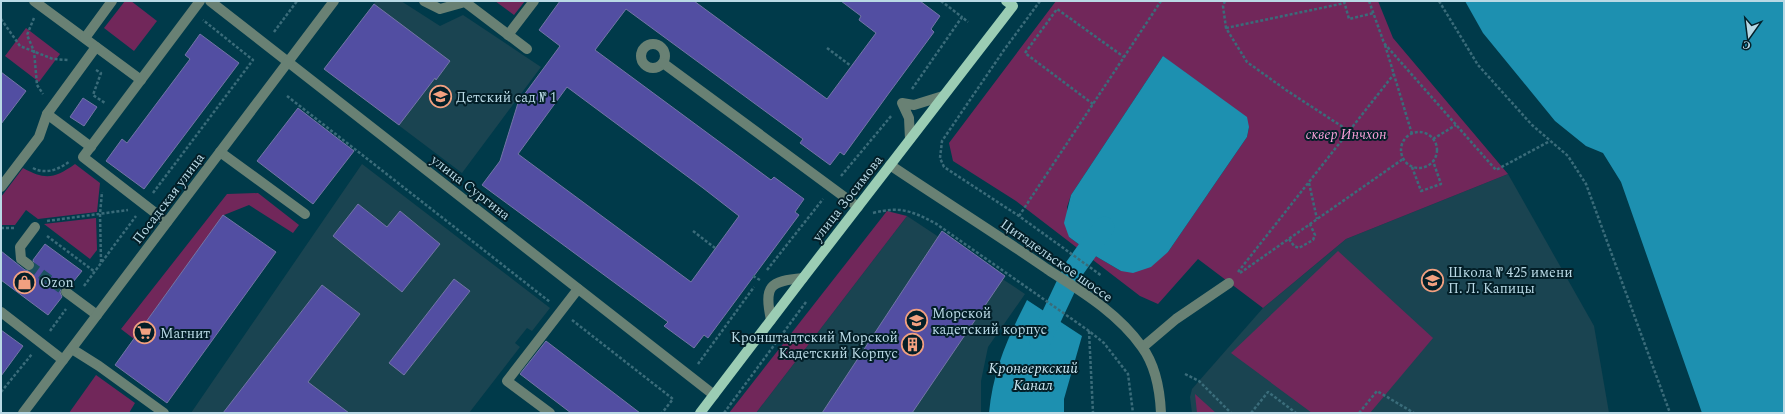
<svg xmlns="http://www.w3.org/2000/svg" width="1785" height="414" viewBox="0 0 1785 414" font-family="Spectral,serif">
<rect width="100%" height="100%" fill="#003a4a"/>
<g fill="#1a4451">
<path d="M376 1H401L440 26 463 15 541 67 462 173 324 69Z"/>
<path d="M362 164 550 308 532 331 527 328 515 343 520 347 469 413H191Z"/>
<path d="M1508 174 1594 326 1609 413H1192L1190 397 1192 389 1263 308 1346 239Z"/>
<path d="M907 216 1025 294 988 347 981 381V413H756Z"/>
</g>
<g fill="#71275a" fill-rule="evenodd">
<path d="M125 1H131L157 21 134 51 104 28Z"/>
<path d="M495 1H525L514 15Z"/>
<path d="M1056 1H1378L1393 38 1508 174 1346 239 1263 308 1198 259 1158 304 1140 296 1016 201 953 161 949 143ZM1163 56 1249 127 1247 137 1168 252 1121 271 1092 254 1069 237 1067 207 1071 195Z"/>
<path d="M26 28 60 54 39 82 5 56Z"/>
<path d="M75 164 100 183 97 212 38 219 26 210 15 225H1V197L23 168C45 180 54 179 75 164Z"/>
<path d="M258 193 299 225 293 233 249 205 224 215 134 339 121 329 227 194Z"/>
<path d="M887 211 907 216 756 413H729Z"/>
<path d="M96 218 97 250 90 259 44 224Z"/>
<path d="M1338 251 1433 338 1370 413H1312L1231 353Z"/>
<path d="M96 375 135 403 129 413H69Z"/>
<path d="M1195 394 1216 413H1197Z"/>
</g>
<g fill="#1d90b0">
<path d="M1465 1H1784V413H1702L1621 182 1603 153 1586 146 1555 121 1483 33Z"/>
<path d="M1163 56 1247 117 1249 127 1247 137 1168 252 1151 267 1133 273 1121 271 1092 254 1069 237 1064 223 1071 195Z"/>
<path d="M1027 300 1082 336 1064 399V413H989C993 370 1008 337 1027 300Z"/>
</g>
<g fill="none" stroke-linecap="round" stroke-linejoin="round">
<path stroke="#1d90b0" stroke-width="21" d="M1040 341 1074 269 1104 227"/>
</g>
<g fill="#524ea2" stroke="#7375a6" fill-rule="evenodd">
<path d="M560 1H694L827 99 876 33 859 20 861 16 841 1H920L940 16 931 29 934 32 889 93 844 155 840 152 830 165 800 143 803 139 626 9 595 50 771 180 774 177 804 199 795 212 799 215 708 338 704 335 694 348 664 326 668 322 482 185 500 161 518 103 560 46 539 30ZM567 87 703 188 739 216 691 282 518 154Z"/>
<path d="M374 4 450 61 436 80 435 78 399 125 324 69Z"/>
<path d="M200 34 239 63 144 189 106 161 122 139 127 143 190 59 185 55Z"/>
<path d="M1 72 26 91 1 124Z"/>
<path d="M83 98 97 107 84 126 70 117Z"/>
<path d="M298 108 354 151 313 204 257 161Z"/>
<path d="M358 204 387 227 400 211 440 244 402 292 333 236Z"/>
<path d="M223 215 276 252 167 403 115 365Z"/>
<path d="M942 231 1005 276 912 413H822Z"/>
<path d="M45 244 82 271 69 287 64 286 61 288 60 292 62 297 48 315 1 280V251L25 270 31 271 35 266 33 260Z"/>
<path d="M454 279 470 291 404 375 389 363Z"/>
<path d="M322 285 360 314 308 382 349 413H223Z"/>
<path d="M1 330 23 346 1 376Z"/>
<path d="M546 341 640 413H571L520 374Z"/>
</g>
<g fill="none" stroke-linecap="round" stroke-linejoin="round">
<path stroke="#1c5261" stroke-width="10" stroke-dasharray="10 5" stroke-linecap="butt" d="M29 265 66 292"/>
<g stroke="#3a6c7a" stroke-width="2.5" stroke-dasharray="3 2" stroke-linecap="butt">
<path d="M941 1 962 17"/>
<path d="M1040 1 1004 50 942 141 940 158 944 167 1019 216 1102 276"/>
<path d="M1225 1 1223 6 1226 28 1247 62 1286 90 1349 131"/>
<path d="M1344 1 1349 19 1374 13"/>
<path d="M1369 1 1384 43 1496 170 1550 141"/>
<path d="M1439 1 1478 65 1532 125 1568 156 1586 184 1670 413"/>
<path d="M34 18 27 35 34 51 37 85 43 94"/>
<path d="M1 19 20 46 53 59 68 60"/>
<path d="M1226 28 1345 3"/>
<path d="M274 32 297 1"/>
<path d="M1385 45 1412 134"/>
<path d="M827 48 851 66"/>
<path d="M96 70 101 73 93 95 105 103"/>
<path d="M912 89 962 17 968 22"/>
<path d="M287 96 550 302"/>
<path d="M1093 104 1025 53 1057 9 1124 57"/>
<circle cx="1419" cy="150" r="18"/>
<path d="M1433 139 1456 125"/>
<path d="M1412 167 1421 191 1441 184 1433 161"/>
<path d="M33 168C46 175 59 169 69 162"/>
<path d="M841 176 892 115"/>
<path d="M1309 183 1317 219"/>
<path d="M153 193 253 60 203 20"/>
<path d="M873 213C901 206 911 211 935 223L1089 331 1104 343 1128 374 1133 413"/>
<path d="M1019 216 1161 1"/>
<path d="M47 221 128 210"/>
<path d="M1 228H16"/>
<path d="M693 231 715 248"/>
<path d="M47 236 95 272"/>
<path d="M1289 239 1294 246 1299 248 1313 240 1315 235 1310 224"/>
<path d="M101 262 100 214 102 192"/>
<path d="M767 270 823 199"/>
<path d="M1238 272 1394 74"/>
<path d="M1240 273 1403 159"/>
<path d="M753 276 760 280"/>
<path d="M84 286 136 216"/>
<path d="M572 320 673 399 662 413"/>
<path d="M50 331 66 309"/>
<path d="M1089 331 1093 413"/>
<path d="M698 364 754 287"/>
<path d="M1185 374 1199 381 1231 413"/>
<path d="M1 392 32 354"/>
<path d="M724 413 806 302"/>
<path d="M1251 413 1268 392 1296 413"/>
<path d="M1359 413 1377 391 1414 413"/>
</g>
<g stroke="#698174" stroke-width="10">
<path d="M34 1 141 80"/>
<path d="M210 1 714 395"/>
<path d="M424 1 440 9 465 2 527 49"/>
<path d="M508 35 534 1"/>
<path d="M85 38 112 1"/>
<circle cx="653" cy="56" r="12"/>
<path d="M663 63 858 207"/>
<path d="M47 114 91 147"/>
<path d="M910 139 909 118 902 103 914 105 943 96"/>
<path d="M220 152 305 214"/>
<path d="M890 165C942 200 995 233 1047 269 1081 291 1118 313 1142 347 1156 366 1160 391 1161 413"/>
<path d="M1 187 39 137 47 114 96 47"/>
<path d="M167 222 83 157 200 1"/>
<path d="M29 265 21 259 20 247 35 227"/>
<path d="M66 292 97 315"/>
<path d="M1 312 63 360"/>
<path d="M771 320C764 286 769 281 803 278"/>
<path d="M1143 347 1176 319 1229 283"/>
<path d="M72 349 99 366 164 413"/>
<path d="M23 413 334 1"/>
<path d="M550 413 507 381 578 289"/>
</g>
<path stroke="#9bcdb4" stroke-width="10" d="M700 413 803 278 1013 6 1006 1"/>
</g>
<defs>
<symbol id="school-ring" viewBox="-11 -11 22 22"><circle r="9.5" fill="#031f28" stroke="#f2a080" stroke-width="1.5"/><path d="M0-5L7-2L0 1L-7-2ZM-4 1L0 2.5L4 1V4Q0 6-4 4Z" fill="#f2a080"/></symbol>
<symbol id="shop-ring" viewBox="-11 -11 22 22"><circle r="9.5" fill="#031f28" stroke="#f2a080" stroke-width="1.5"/><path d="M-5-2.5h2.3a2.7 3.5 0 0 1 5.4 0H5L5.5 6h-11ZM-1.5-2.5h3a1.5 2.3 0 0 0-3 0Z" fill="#f2a080"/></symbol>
<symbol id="supermarket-ring" viewBox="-11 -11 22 22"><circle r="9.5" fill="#031f28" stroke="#f2a080" stroke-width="1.5"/><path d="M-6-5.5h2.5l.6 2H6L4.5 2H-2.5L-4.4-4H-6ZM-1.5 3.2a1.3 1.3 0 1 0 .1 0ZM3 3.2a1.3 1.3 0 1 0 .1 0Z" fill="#f2a080"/></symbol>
<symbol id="building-ring" viewBox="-11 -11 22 22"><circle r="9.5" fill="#031f28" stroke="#f2a080" stroke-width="1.5"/><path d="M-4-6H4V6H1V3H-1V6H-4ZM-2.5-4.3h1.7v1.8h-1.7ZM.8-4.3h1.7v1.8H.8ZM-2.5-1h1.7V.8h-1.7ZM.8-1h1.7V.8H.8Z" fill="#f2a080"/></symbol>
</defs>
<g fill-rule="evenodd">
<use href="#school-ring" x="428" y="84" width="25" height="25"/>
<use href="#school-ring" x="1420" y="268" width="25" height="25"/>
<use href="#shop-ring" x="12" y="270" width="25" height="25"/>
<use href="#school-ring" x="904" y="308" width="25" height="25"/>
<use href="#supermarket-ring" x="132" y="320" width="25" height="25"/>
<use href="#building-ring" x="900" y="332" width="25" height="25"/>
</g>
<g text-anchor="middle" stroke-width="4" stroke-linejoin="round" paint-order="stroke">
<g font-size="14" fill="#b9d9e5" stroke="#031f28" text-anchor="start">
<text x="456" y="102">Детский сад № 1</text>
<text x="1448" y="277">Школа № 425 имени<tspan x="1448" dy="16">П. Л. Капицы</tspan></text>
<text x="40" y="287">Ozon</text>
<text x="932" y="318">Морской<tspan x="932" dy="16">кадетский корпус</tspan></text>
<text x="160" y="338">Магнит</text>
<text x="898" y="342" text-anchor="end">Кронштадтский Морской<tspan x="898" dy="16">Кадетский Корпус</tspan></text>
</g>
<g font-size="14" font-style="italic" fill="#fca0da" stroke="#031f28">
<text x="1346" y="139">сквер Инчхон</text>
</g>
<g font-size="14" fill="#b9d9e5" stroke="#031f28">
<text transform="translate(471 187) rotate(38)" y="5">улица Сургина</text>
<text transform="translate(168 198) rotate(-53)" y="5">Посадская улица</text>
<text transform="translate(847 198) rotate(-52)" y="5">улица Зосимова</text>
<text transform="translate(1057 260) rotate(35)" y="5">Цитадельское шоссе</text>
</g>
<g font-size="15" font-style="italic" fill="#cce7f2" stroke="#031f28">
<text x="1033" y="373">Кронверкский<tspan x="1033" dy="17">Канал</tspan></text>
</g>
</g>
<rect width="1785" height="414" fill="none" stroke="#b9d9e5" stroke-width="4"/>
<g transform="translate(1749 36) rotate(194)" stroke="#031f28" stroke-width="3" paint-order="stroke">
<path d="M0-3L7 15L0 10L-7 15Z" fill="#b9d9e5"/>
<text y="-6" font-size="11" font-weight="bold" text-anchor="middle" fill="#b9d9e5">С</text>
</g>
</svg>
